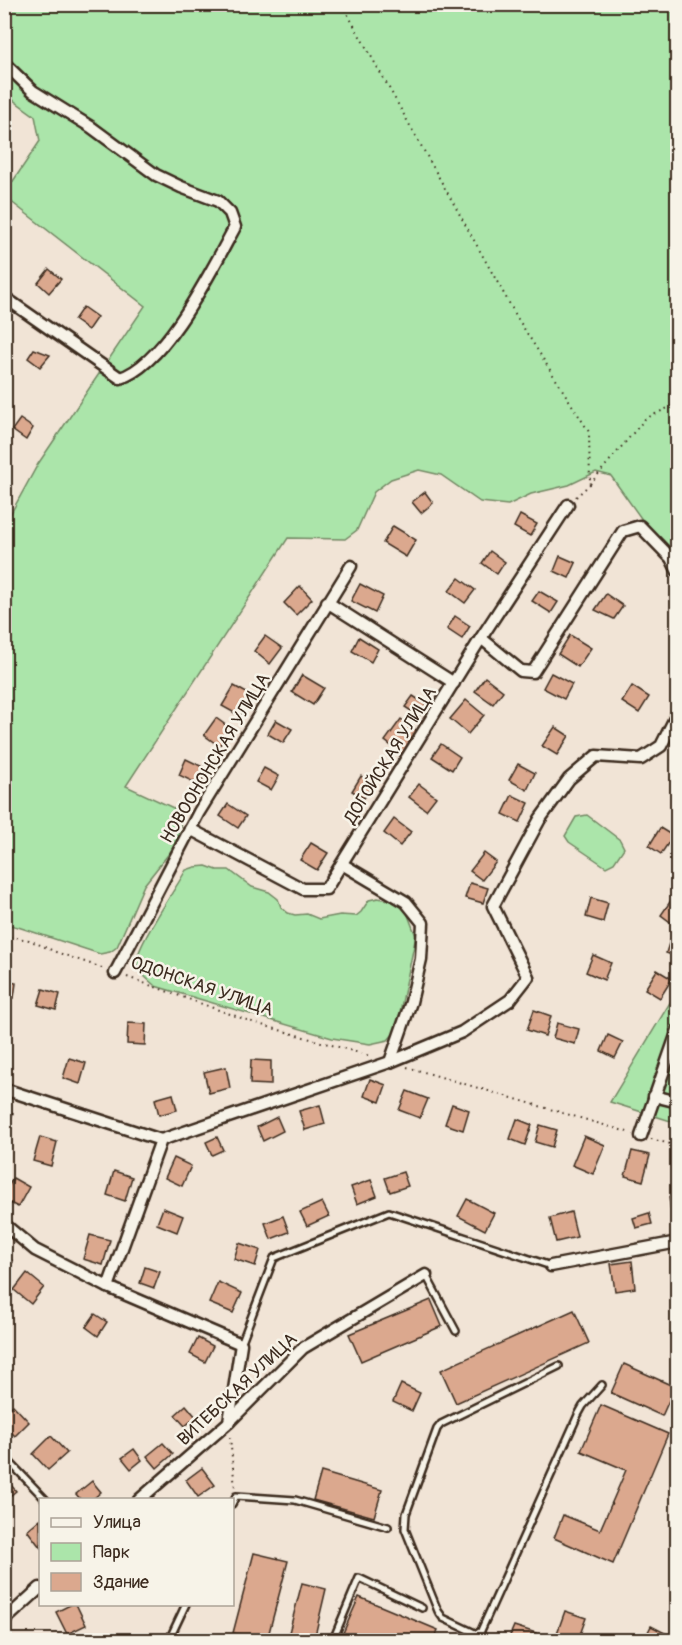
<svg xmlns="http://www.w3.org/2000/svg" width="682" height="1645" viewBox="0 0 682 1645" font-family="Pangolin,sans-serif">
<rect width="100%" height="100%" fill="#f1e4d6"/>
<filter id="ink" filterUnits="userSpaceOnUse"><feTurbulence type="fractalNoise" baseFrequency=".0167" numOctaves="2"/><feDisplacementMap in="SourceGraphic" scale="12" xChannelSelector="R" yChannelSelector="G"/><feConvolveMatrix kernelMatrix="1 2 1 2 8 2 1 2 1" color-interpolation-filters="sRGB"/></filter>
<g filter="url(#ink)">
<g fill="#abe5aa" stroke="#738864" stroke-width="1.5">
<path d="M5 5H677V569L611 476 596 472 569 485 531 494 508 505 480 502 441 475 419 470 391 479 374 492 357 530 345 539 288 538 126 786 182 812 178 837 171 851 144 885 117 947 110 952 100 954 18 927 5 924V524L38 464 145 306 5 197V193L40 141 35 116 5 94Z"/>
<path d="M587 815 620 840 624 848 614 863 606 867 569 842 565 836 576 817Z"/>
<path d="M206 866 217 870H229L252 887 269 892 278 899 281 907 288 913 295 915 307 914 319 919 340 915 356 916 361 912 369 900 378 898 394 901 406 910 416 936 396 1031 388 1040 370 1044 332 1038 155 986C148 979 136 972 137 960 138 944 176 888 186 870L195 867Z"/>
<path d="M677 991V1123L610 1102Z"/>
</g>
<g fill="#dba88e" stroke="#3b2a1e" stroke-width="1.5">
<path d="M49 269 61 279 49 293 38 283Z"/>
<path d="M83 307 97 317 88 330 74 320Z"/>
<path d="M34 349 50 355 40 367 28 358Z"/>
<path d="M20 419 33 428 26 440 12 430Z"/>
<path d="M425 492 433 503 421 513 412 502Z"/>
<path d="M520 515 537 524 530 536 514 527Z"/>
<path d="M393 526 416 540 406 557 383 543Z"/>
<path d="M490 551 505 562 497 574 482 563Z"/>
<path d="M560 556 576 563 569 578 554 571Z"/>
<path d="M459 578 475 590 465 603 449 591Z"/>
<path d="M360 584 383 596 375 613 351 601Z"/>
<path d="M300 586 312 599 296 615 284 603Z"/>
<path d="M539 591 558 602 551 613 532 601Z"/>
<path d="M606 594 623 606 614 619 595 610Z"/>
<path d="M455 616 470 626 462 639 447 629Z"/>
<path d="M570 635 591 648 578 667 558 654Z"/>
<path d="M265 636 282 648 270 664 254 651Z"/>
<path d="M359 637 378 649 371 662 352 651Z"/>
<path d="M551 673 572 684 564 699 543 688Z"/>
<path d="M302 675 324 688 313 705 292 692Z"/>
<path d="M485 677 503 691 493 704 475 691Z"/>
<path d="M234 686 252 696 240 716 222 706Z"/>
<path d="M632 686 649 697 639 713 622 702Z"/>
<path d="M413 696 427 705 419 716 405 707Z"/>
<path d="M466 700 484 715 468 734 450 719Z"/>
<path d="M216 718 231 729 219 746 204 735Z"/>
<path d="M401 719 418 732 402 754 385 741Z"/>
<path d="M276 720 292 729 283 743 268 734Z"/>
<path d="M555 727 569 736 557 755 542 746Z"/>
<path d="M441 744 460 757 452 770 432 757Z"/>
<path d="M186 759 207 769 200 785 179 775Z"/>
<path d="M518 764 535 773 527 790 509 780Z"/>
<path d="M264 768 279 776 271 790 256 782Z"/>
<path d="M361 776 373 784 364 798 352 791Z"/>
<path d="M419 784 436 797 426 810 409 797Z"/>
<path d="M512 795 529 803 520 822 503 814Z"/>
<path d="M228 804 246 816 238 828 220 816Z"/>
<path d="M394 819 411 832 400 846 384 833Z"/>
<path d="M660 828 673 836 661 854 649 846Z"/>
<path d="M311 843 328 853 317 870 300 860Z"/>
<path d="M484 853 496 862 482 880 470 871Z"/>
<path d="M470 883 488 888 483 903 465 898Z"/>
<path d="M591 898 608 903 603 922 586 917Z"/>
<path d="M672 899 678 903 677 927 661 915Z"/>
<path d="M670 940 678 943V957L666 953Z"/>
<path d="M593 955 611 963 604 980 586 972Z"/>
<path d="M657 970 672 979 660 998 645 989Z"/>
<path d="M4 981 16 983 14 998 4 996Z"/>
<path d="M43 989 60 994 56 1010 38 1005Z"/>
<path d="M534 1010 551 1016 545 1036 527 1030Z"/>
<path d="M128 1023 146 1024 145 1045 127 1044Z"/>
<path d="M557 1023 579 1029 575 1044 553 1038Z"/>
<path d="M608 1035 623 1042 615 1058 601 1051Z"/>
<path d="M69 1058 86 1063 80 1084 63 1078Z"/>
<path d="M251 1060 271 1061V1085L250 1084Z"/>
<path d="M226 1067 230 1088 209 1093 204 1072Z"/>
<path d="M370 1079 386 1085 380 1102 364 1096Z"/>
<path d="M407 1091 428 1099 420 1118 399 1110Z"/>
<path d="M173 1094 177 1110 159 1115 155 1099Z"/>
<path d="M452 1104 469 1110 463 1130 445 1124Z"/>
<path d="M320 1105 325 1124 305 1130 299 1111Z"/>
<path d="M4 1110 13 1113 5 1133 4 1132Z"/>
<path d="M277 1117 283 1131 263 1141 257 1127Z"/>
<path d="M517 1119 532 1125 525 1145 510 1139Z"/>
<path d="M540 1125 557 1130 552 1147 535 1142Z"/>
<path d="M584 1136 605 1145 593 1174 572 1165Z"/>
<path d="M40 1137 57 1142 51 1166 33 1161Z"/>
<path d="M217 1137 223 1150 212 1155 206 1142Z"/>
<path d="M632 1151 650 1155 643 1181 625 1176Z"/>
<path d="M675 1157 678 1158V1174L671 1173Z"/>
<path d="M174 1158 191 1166 182 1186 165 1178Z"/>
<path d="M114 1171 132 1177 125 1201 107 1195Z"/>
<path d="M403 1172 408 1186 390 1192 385 1178Z"/>
<path d="M13 1178 29 1187 18 1207 4 1200V1194Z"/>
<path d="M371 1180 377 1196 357 1204 351 1187Z"/>
<path d="M678 1196V1211L671 1212 669 1197Z"/>
<path d="M467 1199 494 1213 485 1230 458 1216Z"/>
<path d="M322 1202 329 1216 307 1226 300 1212Z"/>
<path d="M163 1208 183 1216 177 1232 157 1224Z"/>
<path d="M571 1212 577 1237 556 1242 550 1218Z"/>
<path d="M649 1213 652 1224 636 1228 633 1218Z"/>
<path d="M283 1216 289 1232 271 1239 265 1223Z"/>
<path d="M90 1235 110 1240 103 1265 83 1259Z"/>
<path d="M239 1243 260 1250 255 1266 234 1259Z"/>
<path d="M4 1253 13 1262 4 1270Z"/>
<path d="M632 1261 635 1288 615 1291 611 1264Z"/>
<path d="M145 1267 160 1272 154 1288 140 1283Z"/>
<path d="M27 1273 44 1287 31 1304 14 1290Z"/>
<path d="M218 1282 242 1293 233 1313 209 1303Z"/>
<path d="M431 1300 442 1326 361 1361 349 1334Z"/>
<path d="M574 1310 589 1343 456 1403 441 1370Z"/>
<path d="M95 1314 107 1322 98 1336 86 1327Z"/>
<path d="M198 1338 213 1346 205 1362 190 1354Z"/>
<path d="M624 1364 675 1387 662 1416 611 1393Z"/>
<path d="M401 1384 420 1393 412 1411 393 1402Z"/>
<path d="M13 1405 29 1422 15 1436 4 1425V1414Z"/>
<path d="M186 1405 196 1417 185 1426 175 1415Z"/>
<path d="M601 1405 668 1434 613 1564 554 1538 563 1515 600 1530 626 1470 581 1451Z"/>
<path d="M51 1436 67 1453 48 1470 33 1454Z"/>
<path d="M163 1443 173 1454 157 1468 147 1456Z"/>
<path d="M134 1449 142 1460 131 1469 122 1458Z"/>
<path d="M202 1468 215 1485 198 1497 186 1480Z"/>
<path d="M321 1472 382 1490 374 1517 313 1500Z"/>
<path d="M4 1477 16 1491 4 1501Z"/>
<path d="M92 1481 101 1492 92 1500H81L76 1494Z"/>
<path d="M40 1519V1547L27 1530Z"/>
<path d="M254 1553 288 1561 267 1640 233 1633Z"/>
<path d="M302 1583 326 1589 314 1640H287Z"/>
<path d="M359 1597 438 1630 434 1640H361L343 1633Z"/>
<path d="M72 1604H76L86 1625 67 1634 56 1612Z"/>
<path d="M565 1611 586 1618 578 1640H568L556 1636Z"/>
<path d="M514 1626 536 1633 533 1640H508Z"/>
<path d="M651 1626 669 1635 667 1640H644Z"/>
</g>
<g fill="none" stroke-linecap="round" stroke-linejoin="round">
<defs>
<g id="service">
<path d="M426 1275 456 1331"/>
<path d="M241 1344 274 1258 389 1212 551 1266"/>
<path d="M559 1366 441 1424 437 1429 406 1514 405 1529 438 1611 443 1618 479 1635 578 1415 583 1406 602 1385"/>
<path d="M4 1456 46 1500"/>
<path d="M232 1504 236 1496 295 1500 388 1527"/>
<path d="M169 1640 186 1604"/>
<path d="M333 1640 359 1578 422 1608"/>
</g>
<g id="minor">
<path d="M4 63 33 91 91 127 156 175 181 187 218 201 230 213 235 227C212 269 166 364 120 378L4 297"/>
<path d="M327 602 454 683"/>
<path d="M481 638 521 671 533 672 623 531 640 526 671 558 678 572"/>
<path d="M190 829 303 889H326L481 638 568 505"/>
<path d="M342 864 406 902 423 923 421 959 411 1002 390 1062"/>
<path d="M115 973 199 812 351 566"/>
<path d="M4 1089 161 1140"/>
<path d="M654 1096 678 1102"/>
<path d="M641 1136 678 1030"/>
<path d="M4 1224 35 1250 108 1287 241 1344 229 1422"/>
<path d="M551 1266 678 1242"/>
<path d="M108 1287 161 1140 390 1062 462 1032 510 1000 528 977 493 906 540 819 569 779 596 756 641 759 661 746 678 712"/>
<path d="M139 1500 229 1422 303 1348 426 1275"/>
<path d="M4 1621 40 1588"/>
<path d="M476 1640 479 1635"/>
</g>
</defs>
<use href="#service" stroke="#3b2a1e" stroke-width="10"/>
<use href="#minor" stroke="#3b2a1e" stroke-width="15"/>
<g stroke="#3b2a1e" stroke-width="2" stroke-dasharray="1.5 4.5" stroke-linecap="butt">
<path d="M342 4 518 319 589 432 590 484 576 497"/>
<path d="M590 484 645 419 678 403"/>
<path d="M4 936 29 940 56 952 105 969"/>
<path d="M127 977 255 1023 370 1056"/>
<path d="M407 1067 631 1133"/>
<path d="M651 1139 678 1146"/>
<path d="M230 1437 235 1488"/>
</g>
<use href="#service" stroke="#f7f3e8" stroke-width="5"/>
<use href="#minor" stroke="#f7f3e8" stroke-width="10"/>
</g>
</g>
<g text-anchor="middle" stroke-width="5" stroke-linejoin="round" paint-order="stroke">
<g font-size="18" fill="#3b2a1e" stroke="#f7f3e8">
<text transform="translate(390 755) rotate(-58)" y="6">ДОГОЙСКАЯ УЛИЦА</text>
<text transform="translate(215 758) rotate(-59)" y="6">НОВООНОНСКАЯ УЛИЦА</text>
<text transform="translate(202 986) rotate(19)" y="6">ОДОНСКАЯ УЛИЦА</text>
<text transform="translate(237 1389) rotate(-43)" y="6">ВИТЕБСКАЯ УЛИЦА</text>
</g>
</g>
<rect width="682" height="1645" fill="none" stroke="#f7f3e8" stroke-width="24"/>
<rect x="12" y="12" width="658" height="1621" fill="none" stroke="#3b2a1e" stroke-width="2" filter="url(#ink)"/>
<rect x="39" y="1498" width="195" height="108" fill="#f7f3e8" stroke="#aca397" stroke-width="1.5"/>
<rect x="51" y="1518" width="30" height="9" fill="#f7f3e8" stroke="#aca397" stroke-width="1.5"/>
<text x="93" y="1528" font-size="18" fill="#3b2a1e">Улица</text>
<rect x="51" y="1543" width="30" height="18" fill="#abe5aa" stroke="#aca397" stroke-width="1.5"/>
<text x="93" y="1558" font-size="18" fill="#3b2a1e">Парк</text>
<rect x="51" y="1573" width="30" height="18" fill="#dba88e" stroke="#aca397" stroke-width="1.5"/>
<text x="93" y="1588" font-size="18" fill="#3b2a1e">Здание</text>
</svg>
